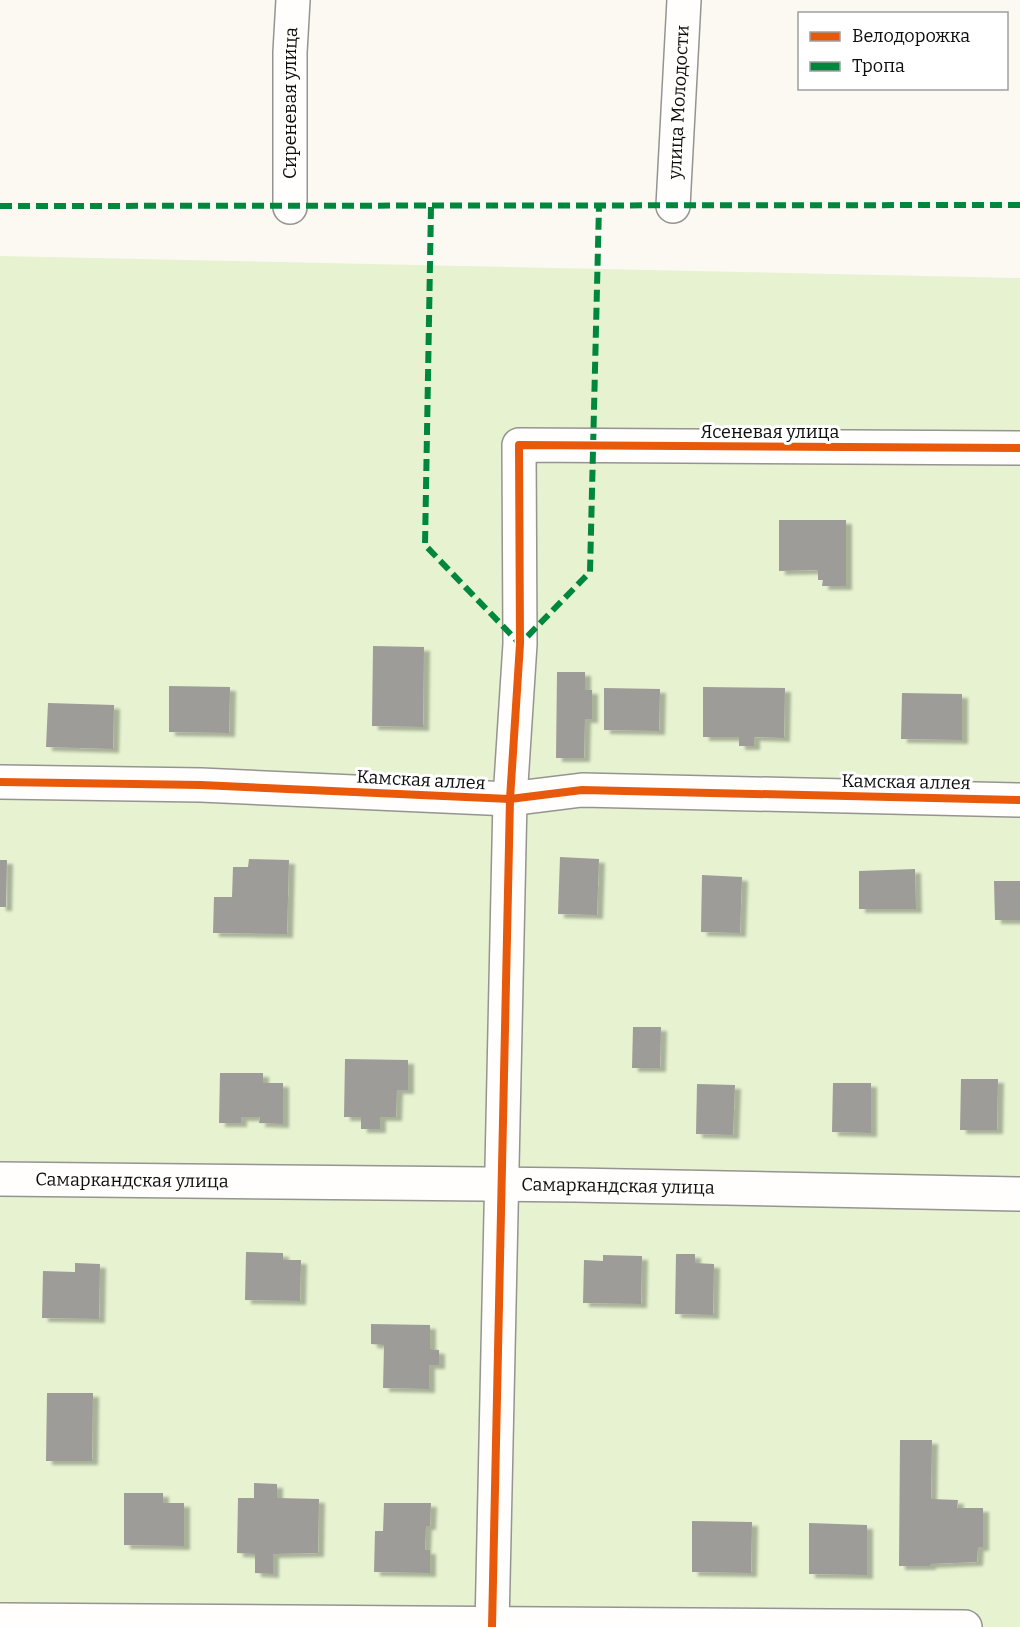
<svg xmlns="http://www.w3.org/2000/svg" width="1020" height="1627" viewBox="0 0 1020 1627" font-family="Bitter,serif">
<defs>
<filter id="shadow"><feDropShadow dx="6" dy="4" stdDeviation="1.5" flood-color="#0004"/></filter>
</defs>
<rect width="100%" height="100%" fill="#fcf9f2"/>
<path fill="#e6f2d0" d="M0 256 1020 278V1627H0Z"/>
<g fill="#9e9c98" filter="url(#shadow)">
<path d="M779 520H846V586H822L823 580H818V570L779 571Z"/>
<path d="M373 646 424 647 423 727 372 726Z"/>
<path d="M557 672H585V690H592V719H585L584 758H556Z"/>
<path d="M169 686 230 687 229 733 169 732Z"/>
<path d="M703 687 785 688 784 738 754 737V746H739V737H703Z"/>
<path d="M604 688 660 689 659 731 604 730Z"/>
<path d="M902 693 962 694V740L901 739Z"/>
<path d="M48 703 114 705 113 749 46 747Z"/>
<path d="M560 857 599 859 597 915 558 914Z"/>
<path d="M249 859 289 860 287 934 213 933 214 897H232L233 867H248Z"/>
<path d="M0 860H7L6 907H0Z"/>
<path d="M915 869 916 909H859V871Z"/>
<path d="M702 875 742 877 740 933 701 932Z"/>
<path d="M994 881H1020V920H995Z"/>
<path d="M633 1027H661L660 1068H632Z"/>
<path d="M345 1059 408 1060V1090H397L396 1117H380V1129H361V1117H344Z"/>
<path d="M220 1073H263V1083H283V1124L259 1123 260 1117H241V1123H219Z"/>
<path d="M961 1079H998L997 1130H960Z"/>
<path d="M833 1083H871V1133L832 1132Z"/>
<path d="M697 1084 735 1085 733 1135 696 1134Z"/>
<path d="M246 1252 283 1253V1260H301L300 1301 245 1300Z"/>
<path d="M676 1254H695V1263L714 1264 713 1315 675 1314Z"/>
<path d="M603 1255 642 1256 641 1304 583 1303 584 1260 603 1261Z"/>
<path d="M75 1263 100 1264 99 1319 42 1318 43 1271 75 1272Z"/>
<path d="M371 1324 430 1325V1349L439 1350V1365H429V1389L383 1388 384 1345 371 1344Z"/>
<path d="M47 1393H93L92 1461H46Z"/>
<path d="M900 1440H932L931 1499 958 1500 957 1508H983V1547H978L977 1562 930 1564V1566H899Z"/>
<path d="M254 1483 277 1484V1498L319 1499 318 1553 273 1554V1574L255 1573V1554L237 1553 238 1498H254Z"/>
<path d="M124 1493H163V1503H184V1546L124 1545Z"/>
<path d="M384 1503H431L430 1526H426L425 1550H430V1573L374 1572 375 1531H383Z"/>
<path d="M692 1521 752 1522 751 1573 692 1572Z"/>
<path d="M809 1523 867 1525V1575L809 1574Z"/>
</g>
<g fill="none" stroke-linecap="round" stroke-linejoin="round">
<defs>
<g id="minor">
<path id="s1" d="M673 206 684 0"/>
<path id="s2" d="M290 207V52L293 0"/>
<path d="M0 782 201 785 510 799 582 790 1020 800"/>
<path id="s3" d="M0 1179 575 1185 1020 1194"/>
<path d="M0 1620 965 1627"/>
<path d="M492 1627 510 799 520 644 519 445 1020 448"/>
</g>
</defs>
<use href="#minor" stroke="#959491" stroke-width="36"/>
<use href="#minor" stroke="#fffefd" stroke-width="33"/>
<g stroke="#00873e" stroke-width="6" stroke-dasharray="12 6" stroke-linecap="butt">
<path d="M0 206 1020 205"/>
<path d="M431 207 425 545 520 644 590 572 599 206"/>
</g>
<defs>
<g id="cycleway">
<path d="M0 782 201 785 510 799 582 790 1020 800"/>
<path d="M492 1627 510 799 520 644 519 445 1020 448"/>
</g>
</defs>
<use href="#cycleway" stroke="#fff" stroke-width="11"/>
<use href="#cycleway" stroke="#e8590c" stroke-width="8"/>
</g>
<g text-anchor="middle" stroke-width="6" stroke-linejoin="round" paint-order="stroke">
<g font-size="18" fill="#0e0e0e" stroke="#fff">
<text dy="6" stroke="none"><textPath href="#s2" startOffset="104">Сиреневая улица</textPath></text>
<text dy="6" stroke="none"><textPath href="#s1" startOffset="104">улица Молодости</textPath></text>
<text x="770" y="438">Ясеневая улица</text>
<text transform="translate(421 780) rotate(3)" y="6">Камская аллея</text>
<text transform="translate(906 782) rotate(1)" y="6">Камская аллея</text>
<text dy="6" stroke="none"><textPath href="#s3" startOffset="132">Самаркандская улица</textPath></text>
<text dy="6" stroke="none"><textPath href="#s3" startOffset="618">Самаркандская улица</textPath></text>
</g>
</g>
<rect x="798" y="12" width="210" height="78" fill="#ffffff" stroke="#9f9f9f" stroke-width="1.5"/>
<rect x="810" y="32" width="30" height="9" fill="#e8590c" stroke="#9f9f9f" stroke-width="1.5"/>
<text x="852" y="42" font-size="18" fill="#0e0e0e">Велодорожка</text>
<rect x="810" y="62" width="30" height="9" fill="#00873e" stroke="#9f9f9f" stroke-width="1.5"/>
<text x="852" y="72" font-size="18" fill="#0e0e0e">Тропа</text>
</svg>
